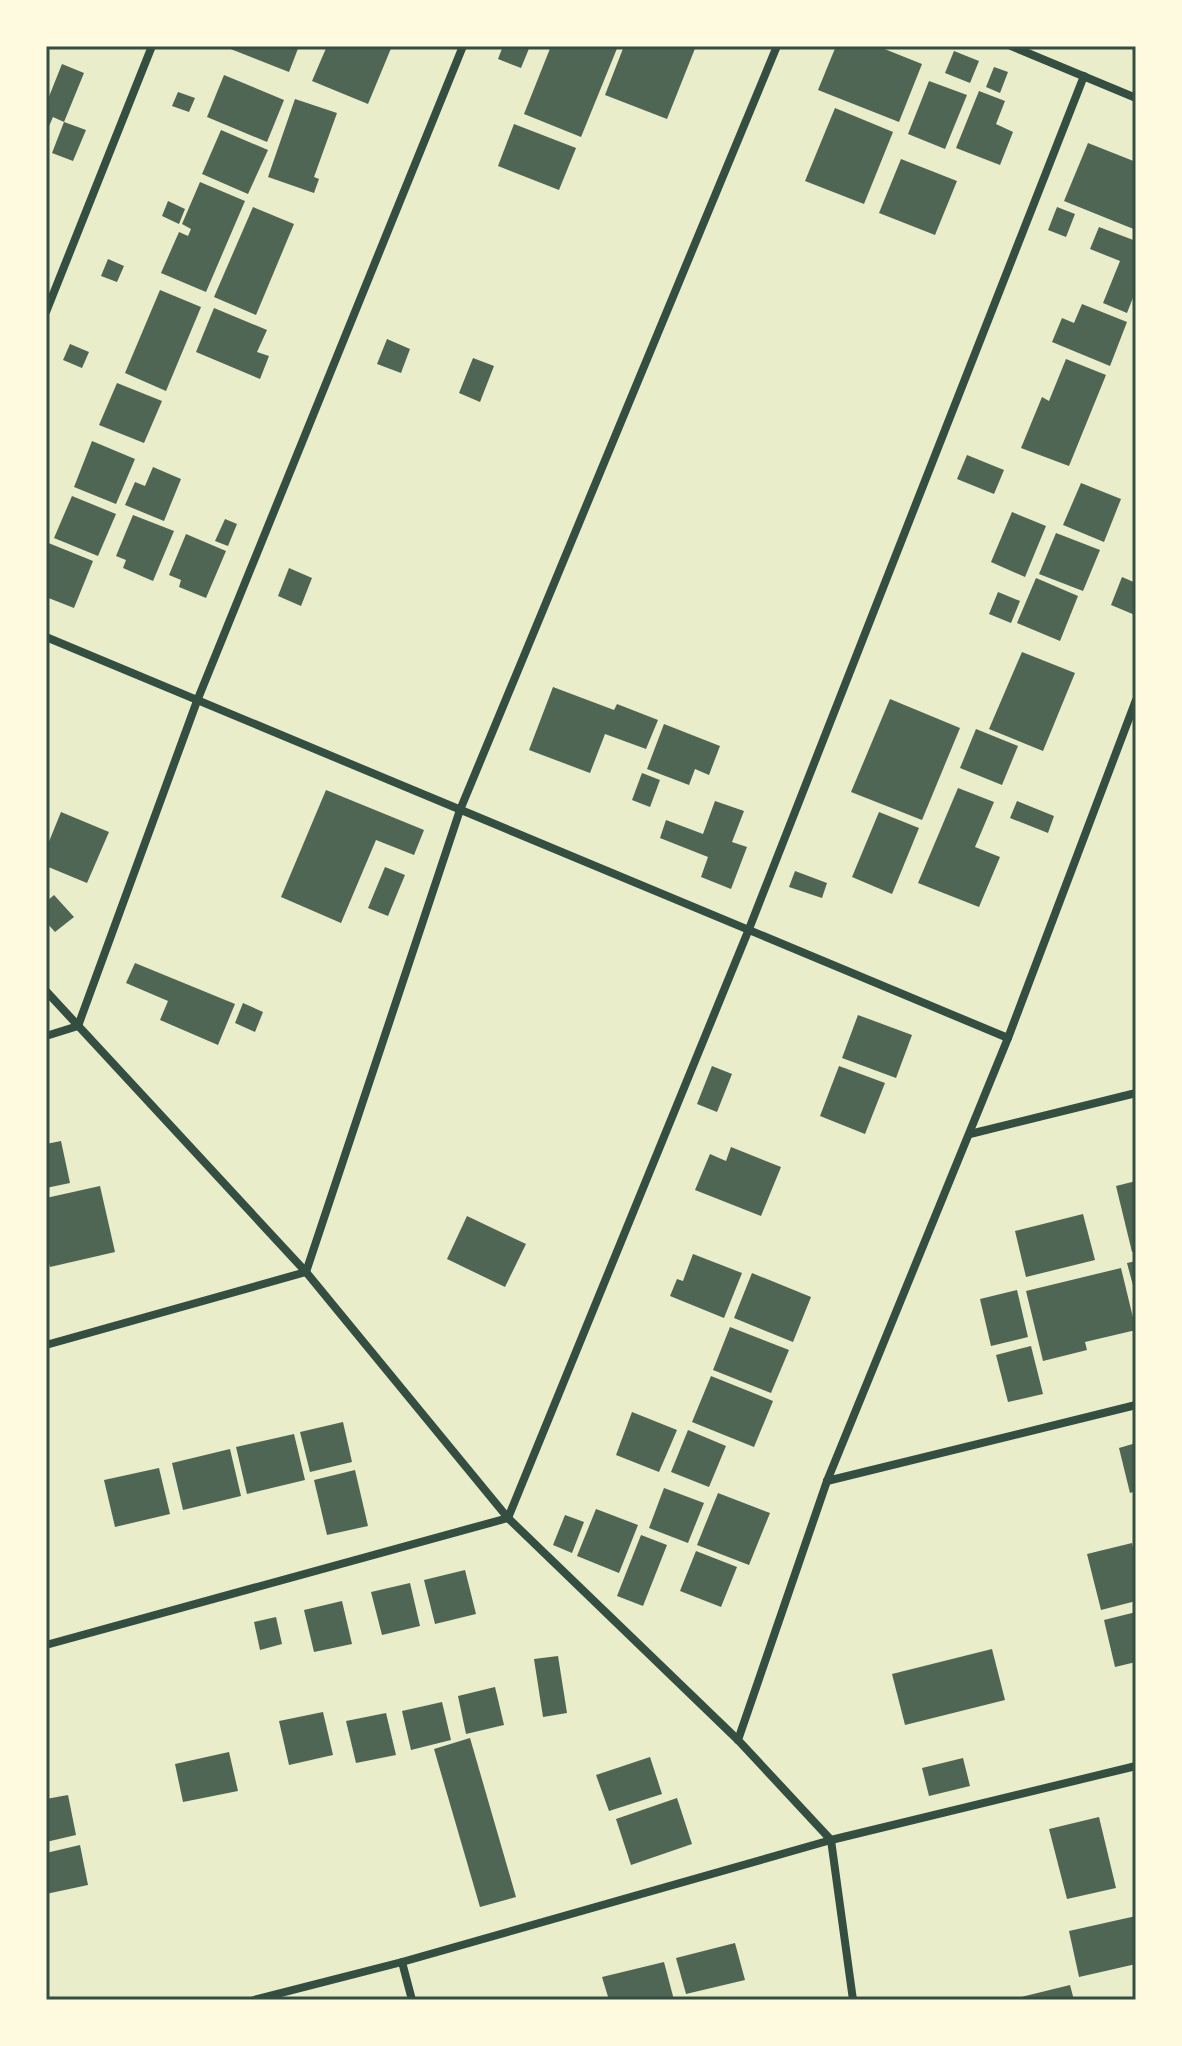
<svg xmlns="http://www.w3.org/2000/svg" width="1182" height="2046" viewBox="0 0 1182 2046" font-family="'Nunito Sans',sans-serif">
<rect width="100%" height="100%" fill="#e9edc9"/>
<g fill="#4f6655">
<path d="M223 46H299L289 72Z"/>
<path d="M327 46H392L368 104 312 81Z"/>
<path d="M503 46H530L521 68 498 59Z"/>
<path d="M551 46H618L581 137 524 114Z"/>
<path d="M624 46H696L667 119 605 95Z"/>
<path d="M836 46H877L922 64 899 122 818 90Z"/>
<path d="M954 51 979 61 970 83 945 73Z"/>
<path d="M62 64 84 73 64 122 53 117 46 133V104Z"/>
<path d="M994 67 1008 72 1000 93 986 87Z"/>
<path d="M224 75 284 100 267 142 207 117Z"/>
<path d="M929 81 967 95 945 149 908 134Z"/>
<path d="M979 91 1005 101 996 124 1013 132 1000 165 956 148Z"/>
<path d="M178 92 195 98 189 112 172 106Z"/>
<path d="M295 99 337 113 314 177 319 179 314 193 268 177Z"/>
<path d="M835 108 893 132 864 204 805 181Z"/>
<path d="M64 122 86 130 73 161 52 153Z"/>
<path d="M514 124 576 148 559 190 498 166Z"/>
<path d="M221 130 268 150 248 194 202 174Z"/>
<path d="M1088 143 1136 162V230L1064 201Z"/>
<path d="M901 159 957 181 935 235 879 213Z"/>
<path d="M200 182 245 201 206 292 161 273 179 232 188 236 191 229 182 224Z"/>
<path d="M168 201 185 209 179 224 162 216Z"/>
<path d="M253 207 294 224 256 315 214 297Z"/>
<path d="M1057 207 1075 214 1066 237 1048 230Z"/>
<path d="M1099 227 1136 241V290L1127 313 1103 303 1120 261 1090 249Z"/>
<path d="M108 259 124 266 117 282 101 276Z"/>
<path d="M160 290 201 307 166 391 125 373Z"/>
<path d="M1082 304 1127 322 1110 366 1052 342 1062 318 1074 323Z"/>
<path d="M214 308 267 330 257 352 269 356 260 379 196 352Z"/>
<path d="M387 339 410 349 401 373 377 364Z"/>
<path d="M70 344 89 352 82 368 63 360Z"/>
<path d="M473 358 494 366 480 402 459 393Z"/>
<path d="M1066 359 1106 375 1069 466 1021 448 1042 397 1049 401Z"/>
<path d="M117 383 162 401 144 443 99 425Z"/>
<path d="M92 441 135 459 116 504 74 487Z"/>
<path d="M967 455 1004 470 994 494 957 479Z"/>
<path d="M153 467 181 479 164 521 125 505 135 482 145 486Z"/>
<path d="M1081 483 1121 499 1104 542 1063 525Z"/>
<path d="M72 496 116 514 98 556 54 538Z"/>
<path d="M1012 512 1046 526 1025 577 991 562Z"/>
<path d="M133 515 174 531 153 581 123 568 126 560 116 556Z"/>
<path d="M225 519 237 524 228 546 215 541Z"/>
<path d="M1056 533 1100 550 1083 591 1039 574Z"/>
<path d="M186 534 226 551 206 598 179 587 181 580 169 575Z"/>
<path d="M46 542 93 561 74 608 46 597Z"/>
<path d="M289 568 312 578 301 606 278 596Z"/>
<path d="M1122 577 1136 583 1135 615 1111 605Z"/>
<path d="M1036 578 1078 596 1060 641 1017 623Z"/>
<path d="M998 592 1020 601 1011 623 989 614Z"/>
<path d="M1022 652 1075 673 1043 751 989 729Z"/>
<path d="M553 687 614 710 617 704 658 720 646 749 605 734 590 773 529 750Z"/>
<path d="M890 699 960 728 922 820 851 792Z"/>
<path d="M664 724 720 746 709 775 695 769 689 785 647 769Z"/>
<path d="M976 729 1018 746 1002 785 960 768Z"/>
<path d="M642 773 660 780 650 807 632 800Z"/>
<path d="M958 788 994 802 975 847 1000 857 979 907 918 883Z"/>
<path d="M326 790 424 830 414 855 376 840 341 923 281 897Z"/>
<path d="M715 801 744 811 732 842 747 847 731 889 701 877 708 857 660 838 666 820 703 834Z"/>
<path d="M1017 801 1054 816 1048 833 1010 818Z"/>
<path d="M61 812 109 832 87 883 46 866V849Z"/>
<path d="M879 812 919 828 892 894 852 877Z"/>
<path d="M385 867 405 875 388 916 368 908Z"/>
<path d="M795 871 827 883 822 898 789 887Z"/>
<path d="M54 895 74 917 55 932 46 922V902Z"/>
<path d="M135 963 235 1004 218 1045 160 1020 168 1001 126 983Z"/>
<path d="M243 1003 263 1012 255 1032 235 1023Z"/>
<path d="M858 1015 912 1035 896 1078 842 1058Z"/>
<path d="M712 1066 732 1074 717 1112 697 1104Z"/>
<path d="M839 1066 885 1083 865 1134 820 1116Z"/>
<path d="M61 1141 70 1183 46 1188V1144Z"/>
<path d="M731 1147 781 1167 761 1216 695 1190 710 1154 726 1161Z"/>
<path d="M1136 1181V1251L1132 1252 1116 1186Z"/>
<path d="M100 1186 115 1252 50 1267 46 1250V1198Z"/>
<path d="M1083 1214 1095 1260 1026 1277 1015 1231Z"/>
<path d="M467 1216 526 1244 505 1287 447 1259Z"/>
<path d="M693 1254 742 1273 724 1318 670 1296 677 1279 683 1281Z"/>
<path d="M1136 1261V1293H1135L1127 1263Z"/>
<path d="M1121 1268 1136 1330 1085 1342 1087 1350 1043 1361 1026 1291Z"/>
<path d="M752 1273 811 1297 793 1342 734 1318Z"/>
<path d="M1017 1290 1028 1337 991 1346 980 1299Z"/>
<path d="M730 1327 789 1350 771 1393 713 1370Z"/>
<path d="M1031 1346 1043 1394 1008 1402 996 1355Z"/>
<path d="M711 1376 773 1401 754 1447 692 1422Z"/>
<path d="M632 1412 677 1430 659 1472 616 1455Z"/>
<path d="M343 1422 352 1462 310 1472 300 1432Z"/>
<path d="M688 1430 726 1446 709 1487 671 1472Z"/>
<path d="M294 1434 305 1480 247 1494 236 1447Z"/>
<path d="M1136 1443V1491L1130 1493 1119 1448Z"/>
<path d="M230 1449 241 1496 183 1510 172 1463Z"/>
<path d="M159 1468 170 1514 115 1527 104 1480Z"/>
<path d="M355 1470 368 1526 327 1535 314 1480Z"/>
<path d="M664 1488 704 1503 688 1543 649 1528Z"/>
<path d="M718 1493 770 1513 749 1565 697 1545Z"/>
<path d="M596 1509 638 1525 619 1573 577 1556Z"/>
<path d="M565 1515 584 1522 572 1553 553 1545Z"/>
<path d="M641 1535 667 1545 643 1606 617 1596Z"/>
<path d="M1132 1543 1136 1561V1601L1101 1610 1087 1554Z"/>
<path d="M696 1551 737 1567 721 1607 680 1591Z"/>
<path d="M465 1570 476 1614 435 1624 424 1580Z"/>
<path d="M410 1583 420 1626 382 1635 371 1592Z"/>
<path d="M342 1601 352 1644 314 1652 304 1610Z"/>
<path d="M1136 1612V1662L1115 1667 1104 1620Z"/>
<path d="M276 1617 282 1644 260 1650 254 1622Z"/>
<path d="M992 1649 1005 1700 905 1725 892 1674Z"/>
<path d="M558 1656 567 1713 543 1717 534 1659Z"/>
<path d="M495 1687 504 1725 466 1734 458 1696Z"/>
<path d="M442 1702 451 1740 411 1750 402 1711Z"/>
<path d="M323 1712 333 1755 289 1765 279 1721Z"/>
<path d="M386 1713 396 1755 356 1763 346 1721Z"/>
<path d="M470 1738 516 1897 480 1907 434 1749Z"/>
<path d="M229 1752 238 1791 183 1802 175 1764Z"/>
<path d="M650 1757 662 1794 609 1811 596 1775Z"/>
<path d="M963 1758 970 1786 929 1796 922 1768Z"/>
<path d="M68 1795 76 1835 46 1842V1799Z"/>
<path d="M677 1798 692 1844 631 1865 616 1819Z"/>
<path d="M1099 1817 1116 1888 1067 1899 1049 1829Z"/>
<path d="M80 1845 88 1885 46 1894V1853Z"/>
<path d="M1136 1916V1964L1079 1977 1069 1931Z"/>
<path d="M735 1943 745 1980 686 1994 676 1958Z"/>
<path d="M664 1962 674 2000H609L602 1977Z"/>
<path d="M1070 1985 1074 2000H1013V1999Z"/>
</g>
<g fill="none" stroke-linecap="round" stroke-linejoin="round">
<g stroke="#344e41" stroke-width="8">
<path d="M1011 46 1136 98"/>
<path d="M46 312 152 46"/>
<path d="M46 637 1008 1038"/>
<path d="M46 991 306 1272 508 1518 738 1740 831 1840 853 2000"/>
<path d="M46 1036 78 1026 197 701 463 46"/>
<path d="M970 1134 1136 1093"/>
<path d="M46 1345 306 1272 460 810 777 46"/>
<path d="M827 1481 1136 1405"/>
<path d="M46 1645 508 1518 749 929 1084 76"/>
<path d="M738 1740 827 1481 1008 1038 1136 700"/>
<path d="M402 1962 412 2000"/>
<path d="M254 2000 402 1962 831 1840 1136 1766"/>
</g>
</g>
<rect width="1182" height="2046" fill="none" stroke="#fefae0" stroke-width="96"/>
<rect x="48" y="48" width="1086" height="1950" fill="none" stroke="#344e41" stroke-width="3"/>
</svg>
